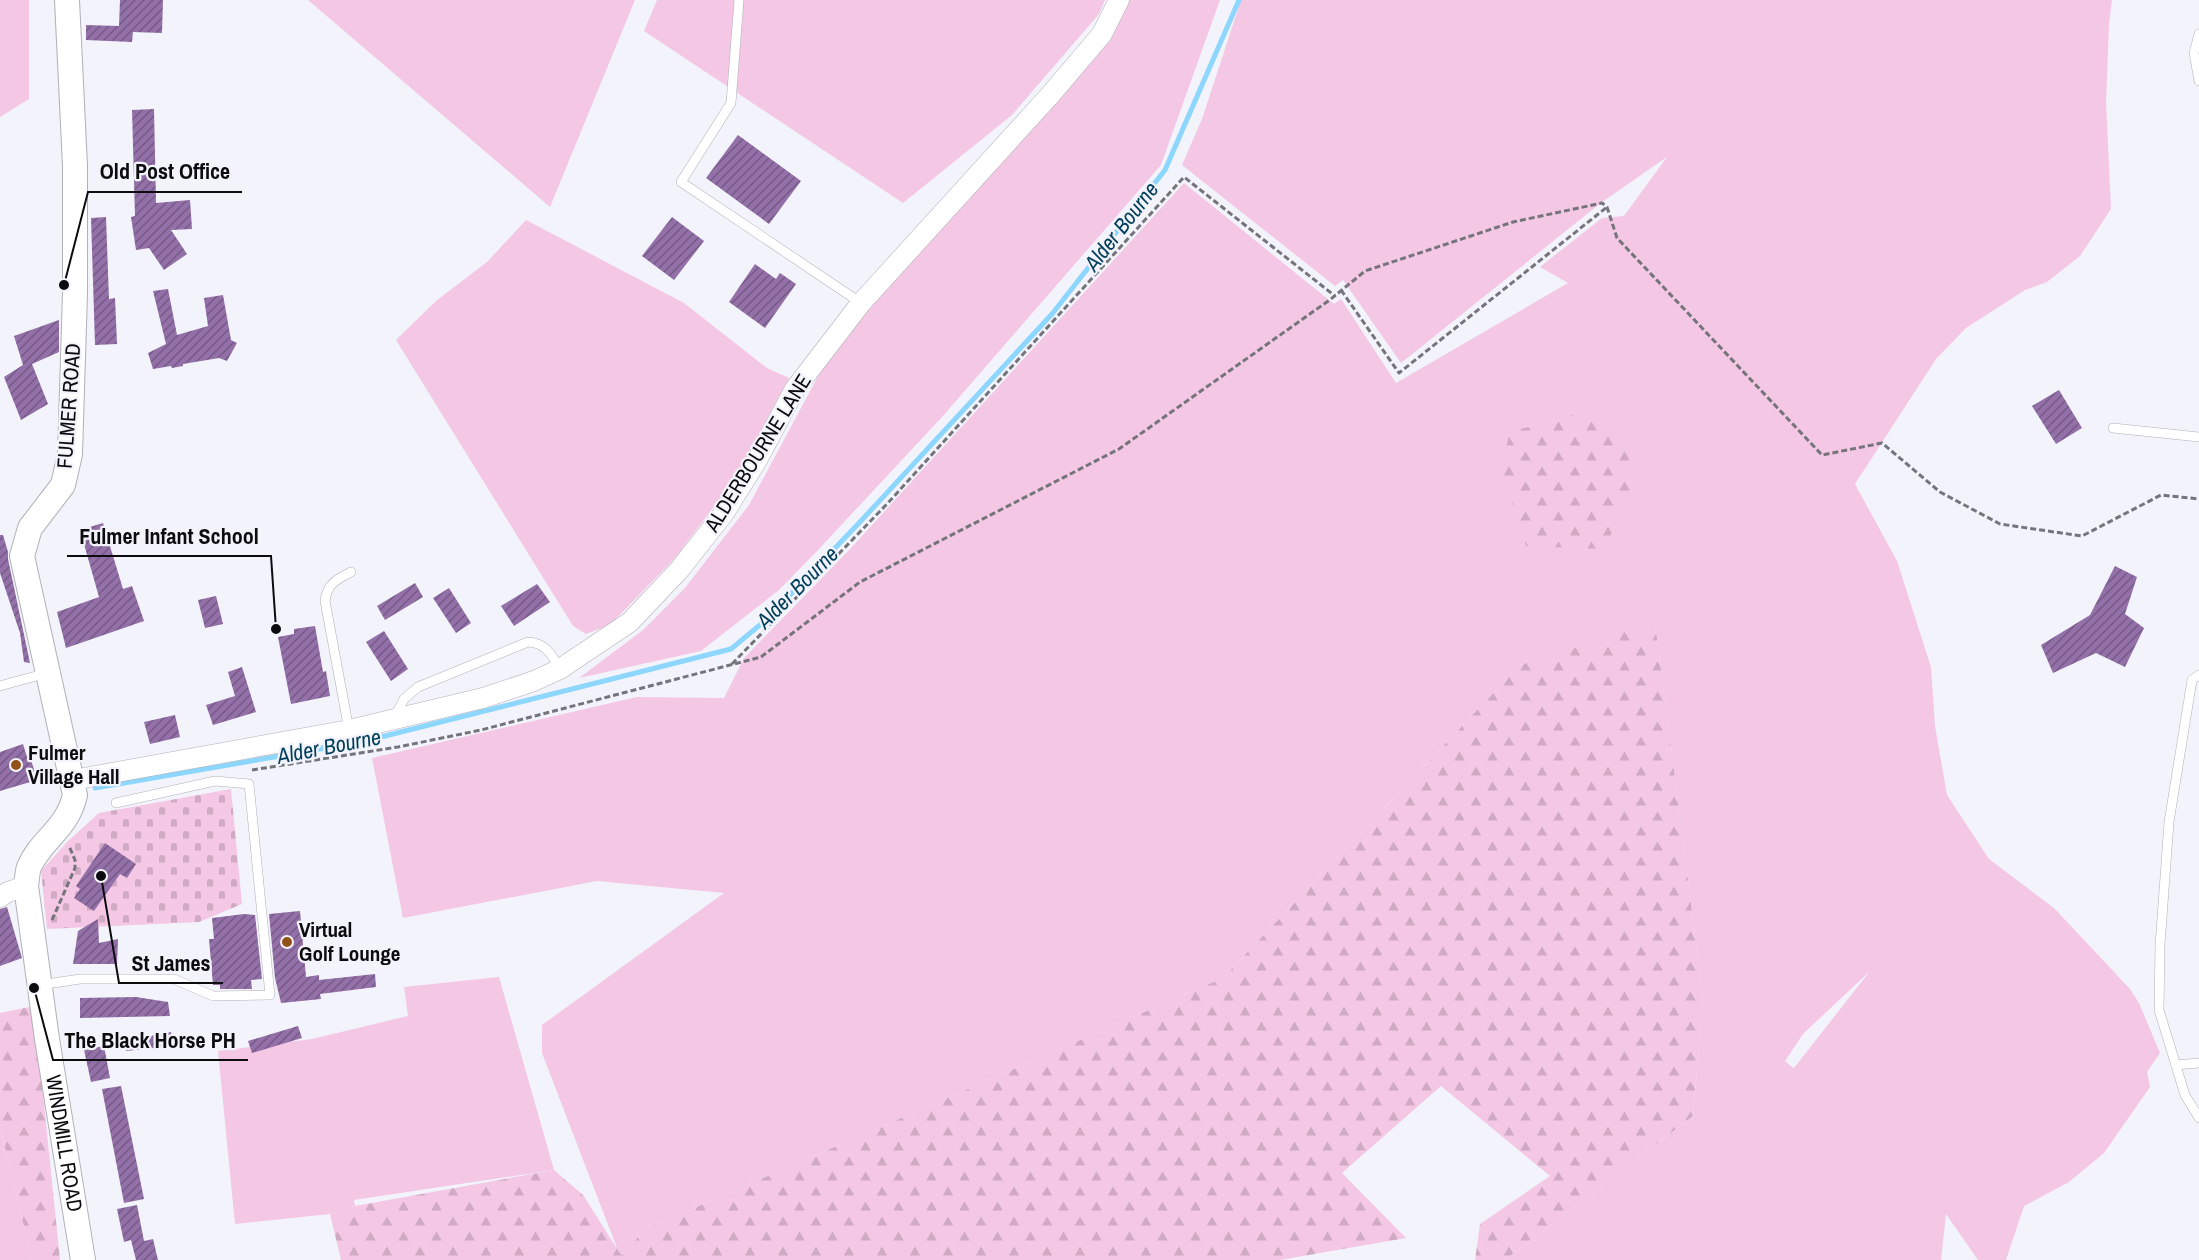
<svg xmlns="http://www.w3.org/2000/svg" width="2199" height="1260" viewBox="0 0 2199 1260" font-family="'Archivo Narrow',sans-serif">
<defs>
<pattern id="forest-firs" width="22" height="20" patternUnits="userSpaceOnUse" patternTransform="scale(1.5)"><rect width="22" height="20" fill="#f4c7e4"/><path d="M5 1l3.5 6h-7zM16 11l3.5 6h-7z" fill="#d0aac2"/></pattern>
<pattern id="cemetery-stones" width="16" height="16" patternUnits="userSpaceOnUse" patternTransform="scale(1.5)"><rect width="16" height="16" fill="#f4c7e4"/><path d="M2 7V4a2 2 0 0 1 4 0v3zM10 15v-3a2 2 0 0 1 4 0v3z" fill="#d0aac2"/></pattern>
<pattern id="building-hatch" width="6" height="6" patternUnits="userSpaceOnUse" patternTransform="scale(1.5)"><rect width="6" height="6" fill="#9370a8"/><path d="M-1 1l2-2M0 6l6-6M5 7l2-2" fill="none" stroke="#765a87"/></pattern>
</defs>
<rect width="100%" height="100%" fill="#f3f3fc"/>
<g fill="#f4c7e4" fill-rule="evenodd">
<path d="M0 0H29V99L0 117Z"/>
<path d="M308 0H635L550 207Z"/>
<path d="M657 0H1105L1099 14 1012 115 903 203 644 31Z"/>
<path d="M1121 0H1220L1161 165 942 417 818 550 779 590 701 651 579 678 643 630 685 588 749 505 830 354Z"/>
<path d="M1241 0H2112L2109 25 2106 102 2111 209 2080 256 2047 282 2025 290 1966 328 1936 359 1855 484 1897 561 1931 667 1935 726 1947 795 1989 859 2054 908 2130 989 2139 1003 2160 1053 2147 1072 2150 1087 2104 1153 2069 1182 2024 1206 2006 1260H1978L1946 1214 1941 1260H1505L1693 1116 1703 997 1655 624 1520 665 1223 978 646 1229 620 1256 542 1053V1025L724 893 597 881 403 918 372 758 637 697 724 698 744 658 851 548 1184 183 1334 304 1341 299 1396 383 1568 283 1540 267 1602 218 1624 216 1667 157 1602 202 1401 363 1343 280 1335 286 1182 165 1202 119ZM1870 971 1794 1068H1793L1785 1061 1803 1034Z"/>
<path d="M526 220 684 303 767 368 789 378 746 459 719 500 675 558 610 625 586 634 573 626 396 340 436 301 487 262Z"/>
<path d="M499 977 554 1170 354 1200 355 1206 330 1214 235 1224 218 1051 312 1039 408 1016 404 987Z"/>
<path d="M0 1127 32 1260H0Z"/>
</g>
<g fill="url(#forest-firs)">
<path d="M1572 415 1624 433 1636 489 1603 549 1526 546 1501 467 1510 432Z"/>
<path d="M1655 623 1703 997 1693 1116 1505 1260H1475L1480 1224 1550 1176 1441 1086 1342 1173 1406 1238 1280 1260H341L330 1214 355 1206 554 1170 583 1195 621 1255 646 1229 1223 978 1520 665Z"/>
<path d="M34 1006 60 1260H32L0 1127V1013Z"/>
</g>
<path fill="url(#cemetery-stones)" d="M231 789 242 904 199 922 47 929 41 871 67 842 99 813Z"/>
<g fill="none" stroke-linecap="round" stroke-linejoin="round">
<path stroke="#8dd6fe" stroke-width="5" d="M95 788 361 742 731 649 767 619 860 522 1052 314 1165 170 1239 0"/>
</g>
<g fill="url(#building-hatch)">
<path d="M120 0H163L162 33 133 32 132 42 86 40V25L119 26Z"/>
<path d="M154 109 156 203 190 200 192 229 171 230 187 254 164 270 149 248 136 250 131 217 135 216 132 110Z"/>
<path d="M738 135 801 181 769 224 706 178Z"/>
<path d="M106 217 109 299 115 298 117 344 95 345 91 218Z"/>
<path d="M672 217 704 241 674 280 642 256Z"/>
<path d="M755 264 776 279 780 273 796 284 765 328 729 302Z"/>
<path d="M168 289 177 335 208 326 204 298 223 295 231 340 237 343 227 361 219 358 183 364V366L172 368 171 366 153 369 148 353 166 344 153 291Z"/>
<path d="M59 320V352L32 364 48 404 21 420 4 377 23 365 14 336Z"/>
<path d="M2059 390 2082 428 2056 444 2032 406Z"/>
<path d="M103 523 123 589 132 586 144 621 66 648 57 612 99 597 80 530Z"/>
<path d="M0 535H3L8 552V559L30 663 24 662 20 633 0 573Z"/>
<path d="M2115 566 2137 577 2125 614 2144 628 2125 667 2096 653 2053 673 2041 645 2090 615Z"/>
<path d="M415 583 423 597 385 620 377 606Z"/>
<path d="M537 584 550 602 514 626 501 606Z"/>
<path d="M449 588 471 623 456 633 433 598Z"/>
<path d="M216 596 223 624 205 628 198 600Z"/>
<path d="M315 626 323 672 326 671 330 696 291 704 278 637 294 634V629Z"/>
<path d="M384 631 408 669 391 681 366 642Z"/>
<path d="M242 667 256 712 213 725 206 705 235 696 228 672Z"/>
<path d="M175 715 180 737 150 744 144 722Z"/>
<path d="M23 744 27 757 30 756 37 780 0 791V752Z"/>
<path d="M105 843 136 864 127 878 120 874 94 911 74 898 80 889 76 886Z"/>
<path d="M7 907 22 958 0 966V909Z"/>
<path d="M300 911 306 977 319 975V980L375 974 376 987 320 994 321 999 281 1003 275 978 269 914Z"/>
<path d="M244 914 255 915 262 979 251 980 252 989H220V985H213L209 939H214L212 918Z"/>
<path d="M98 919 99 943 118 939 117 964H73L78 931Z"/>
<path d="M136 997 168 1002 170 1016 80 1018V998Z"/>
<path d="M298 1026 302 1038 252 1053 248 1041Z"/>
<path d="M171 1032 173 1046 126 1051 125 1041Z"/>
<path d="M104 1046 110 1078 91 1082 84 1050Z"/>
<path d="M121 1086 144 1199 124 1203 102 1089Z"/>
<path d="M137 1205 144 1241 153 1239 158 1260H136L131 1240 124 1242 117 1209Z"/>
</g>
<g fill="none" stroke-linecap="round" stroke-linejoin="round">
<defs>
<g id="service">
<path d="M739 0 731 103 681 182 861 303"/>
<path d="M2199 34 2194 53 2199 81"/>
<path d="M2113 428 2199 437"/>
<path d="M2199 675 2192 680 2169 822 2160 945 2159 1010 2185 1095 2199 1118"/>
<path d="M0 686 47 673"/>
<path d="M394 718 404 699 418 687 528 642C546 643 551 654 560 669"/>
<path d="M349 730 325 601C327 584 337 579 351 572"/>
<path d="M40 985 80 979H174L213 996 270 995 249 784 215 781 116 803"/>
<path d="M2176 1065 2199 1063"/>
</g>
<g id="minor">
<path d="M73 780 349 730 483 698 534 681 560 669 630 622 680 569 724 513 756 462 795 389 861 303 1051 94 1102 34 1119 0"/>
<path d="M0 897 8 892 26 886"/>
</g>
<g id="tertiary">
<path id="s1" d="M67 0 75 166V293L70 454 63 485 30 528 22 556 75 795C67 830 41 839 29 867 27 873 27 880 26 886L47 1039 83 1260"/>
</g>
</defs>
<use href="#service" stroke="#b0b0b8" stroke-width="10"/>
<use href="#minor" stroke="#b0b0b8" stroke-width="21"/>
<use href="#tertiary" stroke="#b0b0b8" stroke-width="26"/>
<g stroke="#74747a" stroke-width="3" stroke-dasharray="6 3" stroke-linecap="butt">
<path d="M1341 290 1399 373 1607 207"/>
<path d="M732 664 887 504 1184 177 1335 296"/>
<path d="M252 770 398 747 481 730 761 657 860 582 1119 449 1331 299 1365 271 1513 222 1602 203 1607 207 1617 238 1822 455 1882 443 1940 492 2000 524 2082 536 2161 495 2199 499"/>
<path d="M52 920 75 868V860L69 846"/>
</g>
<use href="#service" stroke="#fff" stroke-width="9"/>
<use href="#minor" stroke="#fff" stroke-width="20"/>
<use href="#tertiary" stroke="#fff" stroke-width="24"/>
</g>
<g fill="#925319" stroke="#f3f3fc" stroke-width="2">
<circle cx="16" cy="765" r="6"/>
<circle cx="287" cy="942" r="6"/>
</g>
<g text-anchor="middle" stroke-width="4.5" stroke-linejoin="round" paint-order="stroke">
<g font-size="21" fill="#0c0c0f" stroke="#f3f3fc">
<text transform="translate(69 406) rotate(-86)" y="7">FULMER ROAD</text>
<text transform="translate(758 453) rotate(-58)" y="7">ALDERBOURNE LANE</text>
<text dy="7" stroke="none"><textPath href="#s1" startOffset="1180">WINDMILL ROAD</textPath></text>
</g>
<g font-size="21" font-weight="bold" fill="#0c0c0f" stroke="#f3f3fc" text-anchor="start">
<text x="28" y="760">Fulmer<tspan x="28" dy="24">Village Hall</tspan></text>
<text x="299" y="937">Virtual<tspan x="299" dy="24">Golf Lounge</tspan></text>
</g>
<g font-size="22" font-style="italic" fill="#003f59" stroke="#f3f3fc">
<text transform="translate(1121 226) rotate(-52)" y="8">Alder Bourne</text>
<text transform="translate(797 587) rotate(-45)" y="8">Alder Bourne</text>
<text transform="translate(329 746) rotate(-11)" y="8">Alder Bourne</text>
</g>
</g>
<path fill="none" stroke="#0c0c0f" stroke-width="2" d="M64 285L88 192H242M276 629L271 556H67M101 876L119 983H223M34 988L53 1060H248"/>
<g fill="#0c0c0f" stroke="#f3f3fc" stroke-width="2">
<circle cx="64" cy="285" r="6"/>
<circle cx="276" cy="629" r="6"/>
<circle cx="101" cy="876" r="6"/>
<circle cx="34" cy="988" r="6"/>
</g>
<g font-size="22" text-anchor="middle" font-weight="bold" fill="#0c0c0f" stroke="#f3f3fc" stroke-width="4.5" stroke-linejoin="round" paint-order="stroke">
<text x="165" y="179">Old Post Office</text>
<text x="169" y="544">Fulmer Infant School</text>
<text x="171" y="971">St James</text>
<text x="150" y="1048">The Black Horse PH</text>
</g>
</svg>
